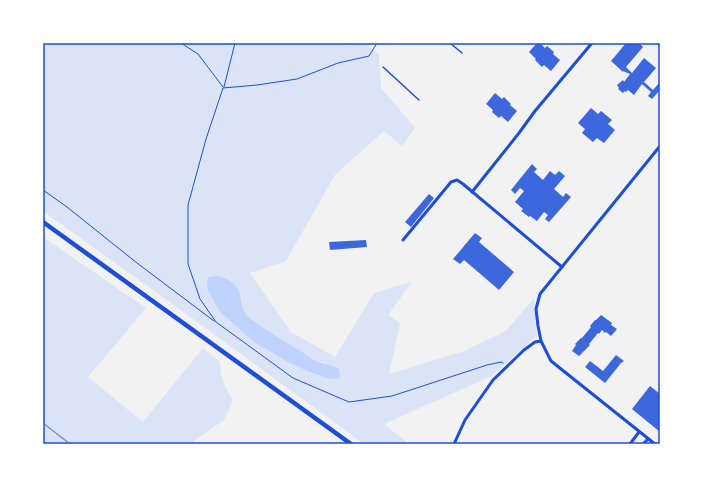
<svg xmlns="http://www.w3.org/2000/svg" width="703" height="487" viewBox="0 0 703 487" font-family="'Roboto Serif',serif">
<rect width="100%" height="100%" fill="#f2f2f2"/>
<g fill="#dbe4f7" fill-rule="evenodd">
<path d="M43 43H366L379 55 381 88 415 128 402 146 384 131 335 175 286 261 250 273 291 332 335 357 374 293 412 282 388 315 400 323 389 374 464 351 506 331 534 298 537 336 492 376 384 424 409 444H364L200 324 43 211ZM208 291 241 306 243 310 247 316 286 343 319 362H323L329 365H333L336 379H330L309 372 286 361 254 342 229 320 220 312Z"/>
<path d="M43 237 146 308 88 377 143 422 203 348 220 362C220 379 225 386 233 401L224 420 194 441 197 444H43Z"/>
</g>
<path fill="#bfd3fe" d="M218 276C226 278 236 283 239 291 242 302 240 306 247 316 265 329 283 341 302 352 307 355 313 360 319 362 326 364 333 365 339 369L340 378 330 379 309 372 286 361 254 342 229 320 220 312 208 291 207 281 209 277Z"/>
<g fill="#3d67dc">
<path d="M537 43H540L545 48 547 46 554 52 553 54 560 60 551 71 544 65 542 67 535 60 536 59 529 52Z"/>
<path d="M626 43H639L643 47 626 67 632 73 644 58 656 68 644 82 653 90 660 82V90L652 99 648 96 651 92 642 84 634 95 628 90 626 92 625 91 623 93 618 89 619 88 617 85 623 80 624 82 630 74 623 71V72L611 61Z"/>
<path d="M495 93 502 99 504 97 511 104 510 105 517 111 508 122 501 116 499 118 492 112 493 110 486 104Z"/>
<path d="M591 108 598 114 601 111 612 120 608 124 615 130 604 143 597 138 593 142 582 133 585 129 578 123Z"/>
<path d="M532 164 537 169 534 172 543 180 550 171 555 175 559 171 565 176 554 189 563 197 566 193 571 197 549 222 545 219 548 215 544 212 537 221 530 216 529 217 521 211 523 209 515 202 524 191 520 188 515 194 511 190Z"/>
<path d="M429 194 434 198 411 227 405 222Z"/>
<path d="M475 233 482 238 479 242 514 272 499 290 464 260 460 264 453 259Z"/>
<path d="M366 240 367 247 330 250 329 242Z"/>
<path d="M601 315 612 323 611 325 617 329 611 336 606 332 605 333 602 330 599 334 598 333 589 344 590 345 579 356 572 351 576 345 575 344 581 338H582L591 327 590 326 595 320H596Z"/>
<path d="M616 355 624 361 621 363 605 383 585 367 590 361 603 371Z"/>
<path d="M650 386 660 394V432L632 409Z"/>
</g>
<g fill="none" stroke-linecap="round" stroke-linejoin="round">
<g stroke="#1d4ed8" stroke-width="1">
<path d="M181 43 198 54 223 87"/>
<path d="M377 43 369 56 338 63 297 79 257 85 223 88 206 139 188 205V264L200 299 216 322 293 378 349 402 392 396 487 365 501 362 503 363"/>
<path d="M224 87 235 43"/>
<path d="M43 190 67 207 137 263 214 321"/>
</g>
<g stroke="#1d4ed8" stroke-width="1.5">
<path d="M450 43 462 53"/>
<path d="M383 67 419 100"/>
</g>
<g stroke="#1d4ed8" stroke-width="3">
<path d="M658 43 660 45"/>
<path d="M472 192 519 133 535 111 592 43"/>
<path d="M403 240 451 182 457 180 463 184 562 267"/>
<path d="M454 444 465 420 493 380 524 350 535 342 541 341"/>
<path d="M630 444 639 432"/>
<path d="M643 444 648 439"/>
<path d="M655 444 551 361 541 341 538 326 536 309 540 294 660 146"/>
</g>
<path stroke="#1d4ed8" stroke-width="4.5" d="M43 222 351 444"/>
<path stroke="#7290e2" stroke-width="1.5" d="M43 423 70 444"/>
</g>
<rect width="703" height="487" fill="none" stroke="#ffffff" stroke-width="88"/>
<rect x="44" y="44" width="615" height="399" fill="none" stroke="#1d4ed8" stroke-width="1.5"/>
</svg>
